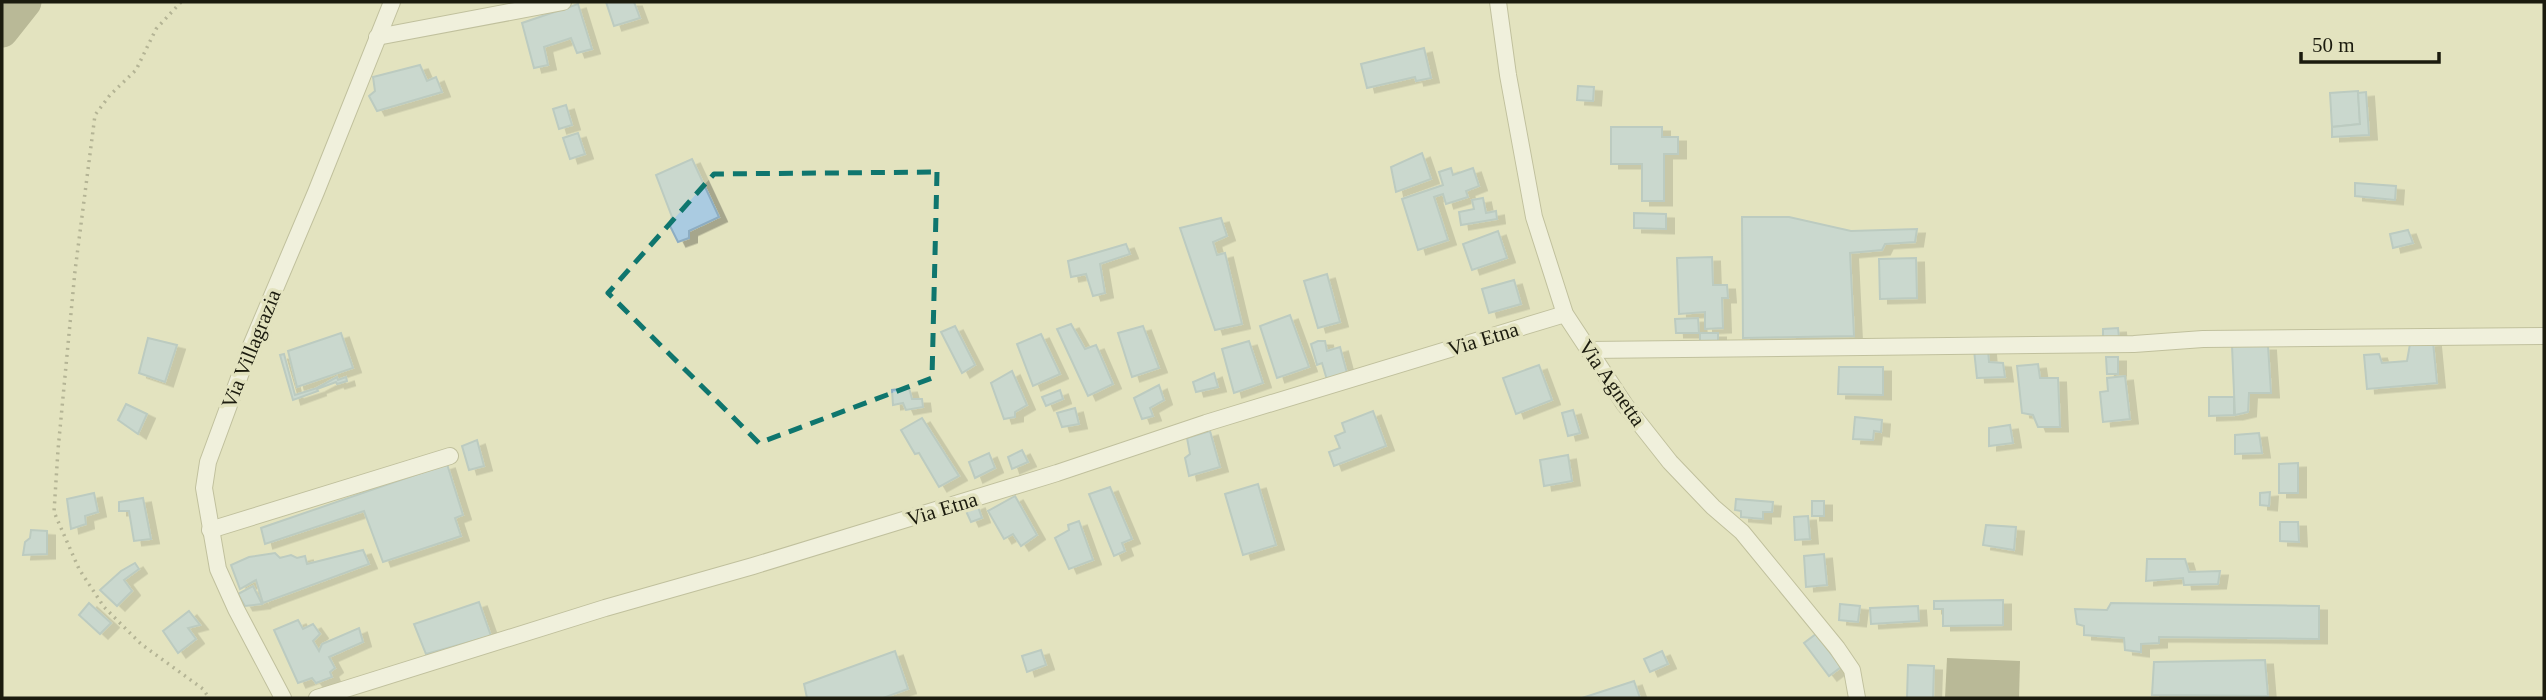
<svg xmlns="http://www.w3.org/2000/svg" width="2546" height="700" viewBox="0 0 2546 700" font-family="'Times New Roman',serif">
<defs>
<filter id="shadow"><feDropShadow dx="8" dy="4.5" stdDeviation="0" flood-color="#0004"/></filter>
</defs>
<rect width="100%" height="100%" fill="#e3e3bf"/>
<path fill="#858567" d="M1947 658 2020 661 2019 698H1945Z"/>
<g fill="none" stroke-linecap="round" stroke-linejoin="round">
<path stroke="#858567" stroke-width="33" d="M2 31 25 2"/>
</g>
<g fill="#aacbe1" stroke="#8dadc2" stroke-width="2" filter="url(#shadow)">
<path d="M606 2H634L640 18 614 26Z"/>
<path d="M578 4 592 49 577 53 571 38 544 47 548 65 534 68 522 23Z"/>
<path d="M1424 48 1431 78 1416 81 1415 77 1367 88 1361 64Z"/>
<path d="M420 65 427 81 436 77 442 92 377 111 369 96 375 91 373 77Z"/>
<path d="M1578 86 1594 87 1593 101 1577 100Z"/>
<path d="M2358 91 2360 124 2332 127 2330 93Z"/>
<path d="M2366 92 2369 135 2332 137V127L2360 124 2358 93Z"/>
<path d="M566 105 572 125 559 129 553 109Z"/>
<path d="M1611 127H1662V137H1678V154H1664V201H1642V164H1611Z"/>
<path d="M578 133 585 154 570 159 563 138Z"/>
<path d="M1422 153 1431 179 1396 192 1391 167Z"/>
<path d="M692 159 719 217 689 231V238L678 242 669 224 672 217 656 175Z"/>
<path d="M1451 168 1453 175 1473 168 1479 186 1466 191 1468 197 1446 204 1443 194 1434 197 1448 240 1418 250 1402 199 1443 185 1439 172Z"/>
<path d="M2355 183 2396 186 2395 200 2355 196Z"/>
<path d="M1483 198 1486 213 1496 211 1497 219 1461 225 1459 212 1474 209 1472 200Z"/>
<path d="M1634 213 1666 214V229L1634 228Z"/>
<path d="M1742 217H1789L1851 231 1917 229 1915 242 1885 244 1882 250 1850 253 1854 336 1743 338Z"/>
<path d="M1221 218 1227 236 1213 242 1217 255 1225 253 1242 324 1215 330 1180 228Z"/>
<path d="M2408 230 2413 243 2393 248 2390 234Z"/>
<path d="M1498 231 1507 258 1472 270 1463 244Z"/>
<path d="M1126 244 1130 254 1100 264 1105 293 1093 296 1086 274 1071 277 1068 261Z"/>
<path d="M1712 257 1713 285H1727L1728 298H1722L1723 328 1705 329V312L1679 314 1677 258Z"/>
<path d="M1916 258 1917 298 1880 299 1879 259Z"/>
<path d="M1327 274 1340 322 1318 328 1304 281Z"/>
<path d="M1514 280 1521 304 1489 313 1482 289Z"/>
<path d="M1290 315 1309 367 1277 378 1260 326Z"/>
<path d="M1698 318 1699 333H1676L1675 319Z"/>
<path d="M1071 324 1085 349 1096 345 1113 384 1088 396 1057 329Z"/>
<path d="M955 326 975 365 962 373 941 332Z"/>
<path d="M1143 326 1159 368 1132 377 1118 333Z"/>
<path d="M2118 328 2119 338 2103 339V329Z"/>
<path d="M341 333 353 368 297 387 288 351Z"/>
<rect x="1700" y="333" width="18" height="9"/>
<path d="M1041 334 1060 374 1033 386 1017 344Z"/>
<path d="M148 338 177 345 165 382 139 373Z"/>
<path d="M1249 341 1263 383 1234 393 1222 349Z"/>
<path d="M1318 341H1325L1327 351 1340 347 1347 373 1327 380 1322 363 1317 365 1311 344Z"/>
<path d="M2433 342 2437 383 2367 389 2364 355 2379 354 2382 363 2407 361 2410 344Z"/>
<path d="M2232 346H2268L2271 393H2249L2248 412 2235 415Z"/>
<path d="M1974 350H1988L1989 362 2003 363 2005 377 1977 378Z"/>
<path d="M284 354 295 395 317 388 337 377 338 380 346 377 347 381 337 384 336 382 317 389 318 391 293 400 280 355Z"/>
<path d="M2106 357H2118V374H2107Z"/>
<path d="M2038 364 2040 378H2058L2060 427H2038L2033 415 2022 413 2017 366Z"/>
<path d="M1539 365 1552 400 1516 414 1503 378Z"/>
<path d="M1839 367H1883V395L1838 394Z"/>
<path d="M1012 371 1027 405 1015 412V417L1004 419 991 383Z"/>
<path d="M1214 373 1218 387 1196 392 1193 382Z"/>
<path d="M2125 376 2130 419 2103 422 2100 392 2108 391 2107 378Z"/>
<path d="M1159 385 1164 400 1150 408 1153 416 1142 419 1134 398Z"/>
<path d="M909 388 912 399H922L923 407 906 410 903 403 893 405 892 390Z"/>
<path d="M1060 390 1063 399 1046 406 1042 397Z"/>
<path d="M2209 397H2234V415L2209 416Z"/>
<path d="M126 404 147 414 138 434 118 420Z"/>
<path d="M1075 408 1079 424 1062 427 1057 413Z"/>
<path d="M1573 410 1580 433 1568 436 1562 413Z"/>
<path d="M1373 411 1386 446 1334 466 1329 452 1340 448 1335 436 1345 432 1342 423Z"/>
<path d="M1855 417 1882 420 1881 432 1874 431 1873 440 1853 439Z"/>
<path d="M922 418 959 476 939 487 919 453 915 454 901 430Z"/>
<path d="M2010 425 2013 443 1989 446V428Z"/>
<path d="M1210 431 1220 467 1189 476 1185 458 1190 454 1187 438Z"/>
<path d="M2259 433 2262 453 2235 454V435Z"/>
<path d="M477 440 484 466 469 470 462 446Z"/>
<path d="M1022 450 1028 462 1012 469 1008 457Z"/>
<path d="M989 453 995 468 975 478 969 462Z"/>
<path d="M1568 455 1572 481 1544 486 1540 460Z"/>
<path d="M2298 463V493H2279V464Z"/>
<path d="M447 464 463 515 455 518 461 536 383 562 364 511 265 544 261 528Z"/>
<path d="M1258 484 1276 545 1243 555 1225 494Z"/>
<path d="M1110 487 1132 539 1122 543 1125 551 1114 556 1089 494Z"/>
<path d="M2270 492 2269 506 2260 505V493Z"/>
<path d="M94 493 98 512 85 516 86 524 71 529 67 499Z"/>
<path d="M1015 496 1037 535 1021 546 1013 534 1004 539 988 511Z"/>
<path d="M143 498 151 539 134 541 129 511H119V502Z"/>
<path d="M1736 499 1773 502 1772 512H1763V519L1741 517V511L1735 510Z"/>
<rect x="1812" y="501" width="12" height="15"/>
<path d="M977 504 982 518 971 522 965 509Z"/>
<path d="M1808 516 1810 539 1795 540 1794 517Z"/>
<path d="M1079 521 1093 560 1069 569 1055 538 1069 530 1068 525Z"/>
<path d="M2280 522H2298L2299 542 2280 541Z"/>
<path d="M1986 525 2016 527 2014 550 1983 545Z"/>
<path d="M31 530 47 531V554L23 555 25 542 30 538Z"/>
<path d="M363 550 369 564 263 603 256 580 240 589 231 565 249 557 275 553 280 558 291 555 297 558 305 556 307 564Z"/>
<path d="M1824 554 1827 585 1806 587 1804 556Z"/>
<path d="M2147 559H2185L2189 572 2220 571 2218 584 2184 585 2183 578 2146 581Z"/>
<path d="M135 563 139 569 124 580 132 591 117 606 100 590 121 571Z"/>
<path d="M253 586 262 604 245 606 238 594Z"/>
<path d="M2003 600V625L1943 626V609H1934V601Z"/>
<path d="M479 602 491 636 426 654 414 624Z"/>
<path d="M89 603 111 623 100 634 79 615Z"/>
<path d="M2111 603 2319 606V639L2159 637V643L2141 644V652L2125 650 2124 638 2084 635V626L2077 624 2075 609 2107 610Z"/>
<path d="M1840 604 1860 606 1858 622 1839 620Z"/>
<path d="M1918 606 1919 621 1871 624 1870 608Z"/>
<path d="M189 611 200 625 188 628 196 639 178 653 163 631Z"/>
<path d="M298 620 303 629 313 624 320 634 313 641 319 651 322 644 359 628 363 642 329 657 335 668 330 672 332 677 316 683 312 678 298 683 274 630Z"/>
<path d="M1816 634 1841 667 1829 676 1804 643Z"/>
<path d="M1041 650 1046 665 1027 672 1022 656Z"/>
<path d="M895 651 908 689 883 698H807L804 684Z"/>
<path d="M1662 651 1668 664 1650 672 1644 659Z"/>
<path d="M2265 660 2268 696 2152 695 2154 662Z"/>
<path d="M1908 665 1934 666 1933 698H1907Z"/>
<path d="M1634 681 1640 698H1582Z"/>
</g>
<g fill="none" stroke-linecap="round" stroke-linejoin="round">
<defs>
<g id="street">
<path d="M1498 2 1508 75 1534 217 1565 314 1625 405 1670 462 1713 507 1742 532 1837 648 1852 670 1857 698"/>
<path d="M377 37 563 2"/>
<path d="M1588 350 2134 344 2203 339 2544 336"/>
<path d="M210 530 450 456"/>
<path d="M283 698 236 609 218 569 204 488 208 462 250 348 316 192 392 2"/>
<path d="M317 698 605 608 753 566 1057 473 1206 423 1565 314"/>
</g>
</defs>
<use href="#street" stroke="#969674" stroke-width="18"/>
<path stroke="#7a7a62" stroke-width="3.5" stroke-dasharray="2 5" stroke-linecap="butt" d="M181 2 156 29 136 70 110 95 95 115 75 271 58 450 54 512 79 569 104 607 141 644 203 689 209 698"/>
<use href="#street" stroke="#fff" stroke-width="16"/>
</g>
<path d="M0 0H2546V700H0ZM937 172 932 378 759 443 608 293 714 174Z" fill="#e3e3bf" fill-opacity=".55" fill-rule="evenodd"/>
<path fill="none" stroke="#0f766e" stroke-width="5" stroke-dasharray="14 9" stroke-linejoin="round" d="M937 172 932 378 759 443 608 293 714 174Z"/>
<g text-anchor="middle" stroke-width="7" stroke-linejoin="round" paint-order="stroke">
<g font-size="21" fill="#1b1b0e" stroke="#e3e3bf">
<text transform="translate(1483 339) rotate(-17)" y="7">Via Etna</text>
<text transform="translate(251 349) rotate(-68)" y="7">Via Villagrazia</text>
<text transform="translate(1612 383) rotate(55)" y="7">Via Agnetta</text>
<text transform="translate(942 509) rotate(-17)" y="7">Via Etna</text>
</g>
</g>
<rect width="2546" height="700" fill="none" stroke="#1b1b0e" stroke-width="7"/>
<path d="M2301 52v10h138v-10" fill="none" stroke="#1b1b0e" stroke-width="3.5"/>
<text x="2312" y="52" font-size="21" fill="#1b1b0e" stroke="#e3e3bf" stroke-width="5" paint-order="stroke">50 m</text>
</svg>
